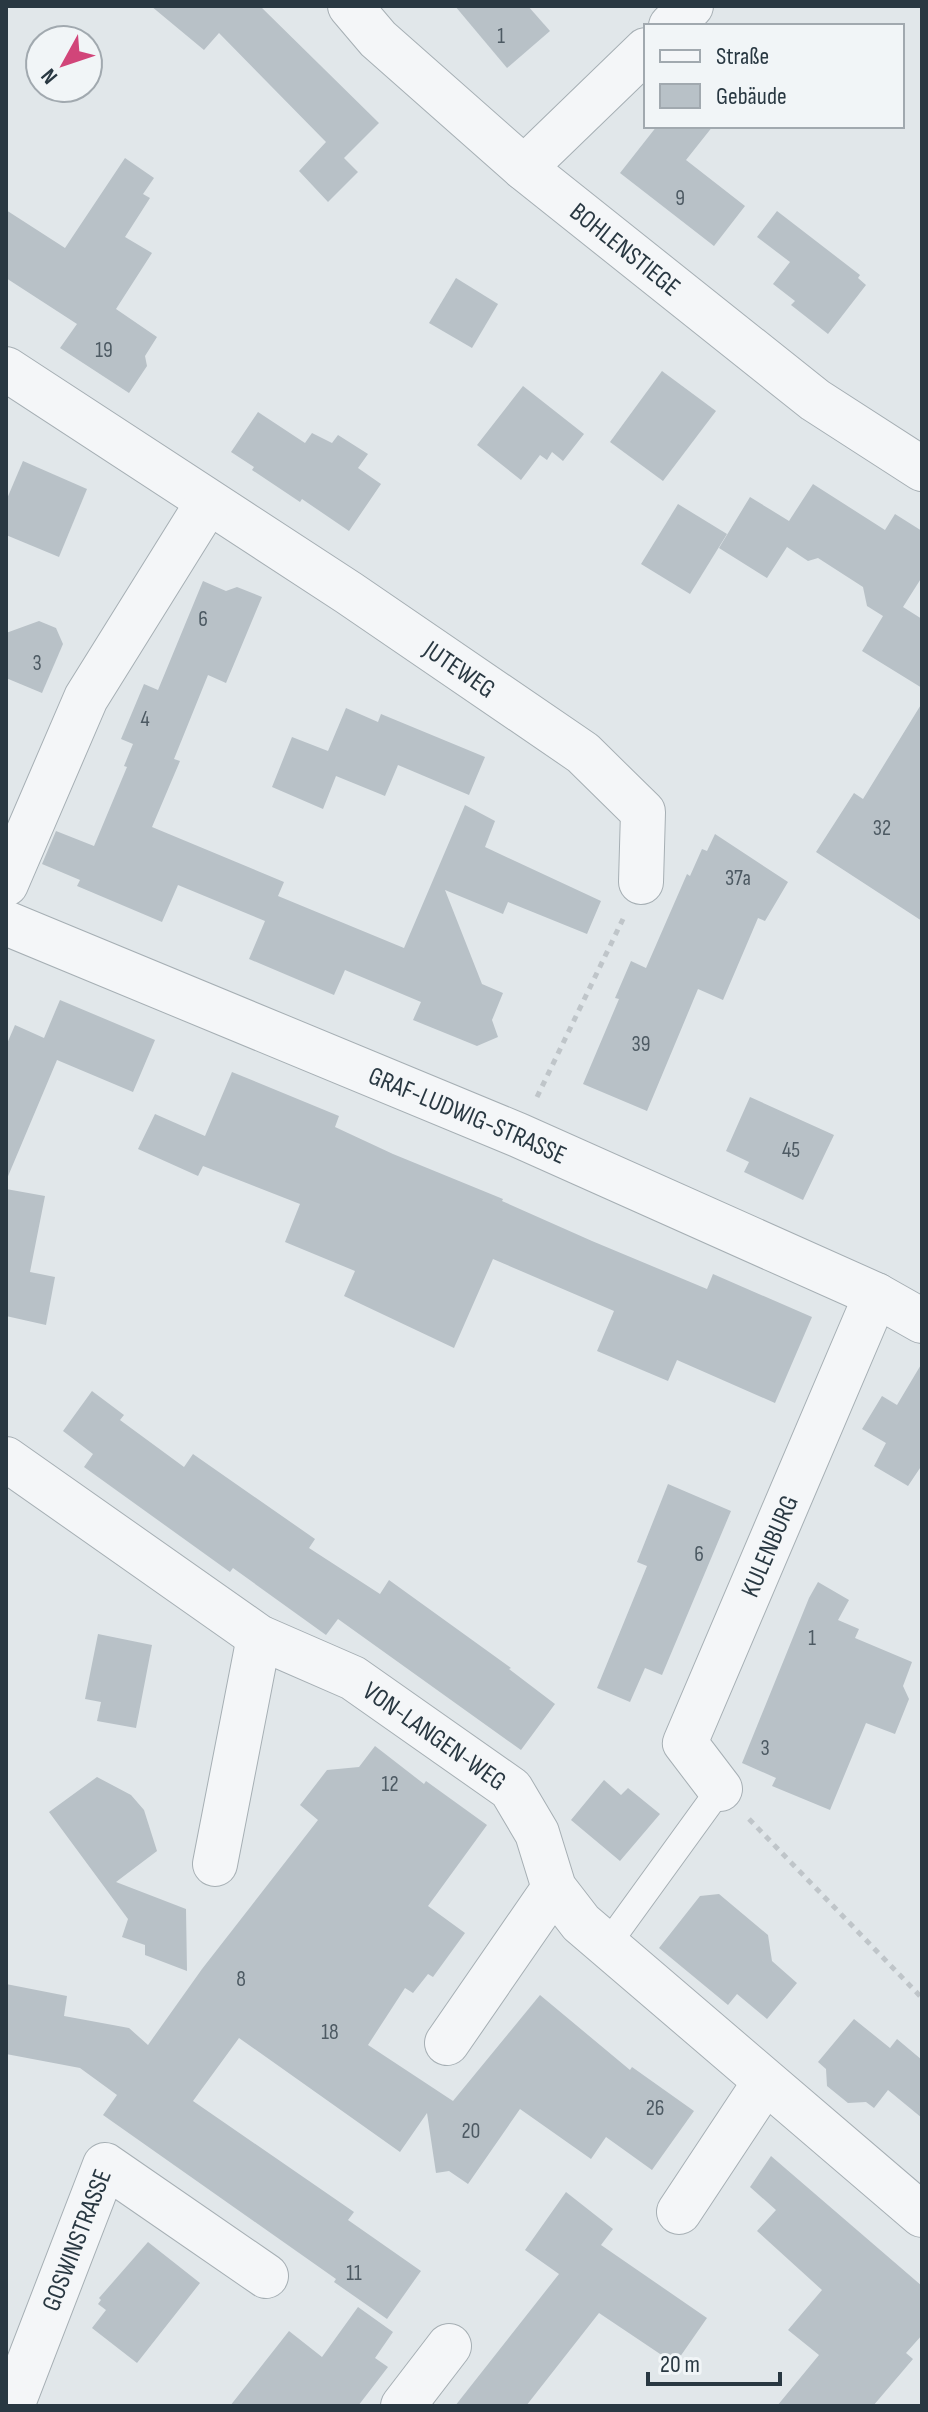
<svg xmlns="http://www.w3.org/2000/svg" width="928" height="2412" viewBox="0 0 928 2412" font-family="'Sofia Sans Condensed',sans-serif">
<rect width="100%" height="100%" fill="#e1e7ea"/>
<g fill="#b8c1c7">
<path d="M151 6H260L379 123 344 158 358 172 328 202 299 171 326 142 219 33 204 50Z"/>
<path d="M455 6H528L550 31 507 68Z"/>
<path d="M657 126H713L686 160 745 206 714 246 620 173Z"/>
<path d="M125 158 154 178 143 194 150 198 125 237 152 253 116 309 157 337 145 356 147 366 129 393 60 348 77 324 6 278V210L65 248Z"/>
<path d="M777 211 860 275 858 278 866 285 828 334 791 305 795 301 773 284 790 262 757 237Z"/>
<path d="M456 278 498 304 472 348 429 323Z"/>
<path d="M662 371 716 411 663 481 610 442Z"/>
<path d="M523 386 584 434 563 461 552 452 547 460 540 455 521 480 477 445Z"/>
<path d="M258 412 305 443 312 433 332 443 338 435 368 454 358 468 381 484 349 531 302 499 300 502 252 470 254 467 231 452Z"/>
<path d="M23 461 87 489 59 557 6 535V501Z"/>
<path d="M813 484 885 530 895 514 922 531V577L903 607 922 619V688L862 651 883 616 867 606 863 587 818 558 808 561 787 547 767 578 719 548 750 497 789 521Z"/>
<path d="M678 504 727 534 690 594 641 564Z"/>
<path d="M203 581 226 591 237 587 262 597 226 683 208 675 174 759 180 761 152 827 284 882 278 896 404 948 465 805 495 821 485 847 601 901 587 934 508 902 503 914 445 890 482 984 503 993 492 1020 498 1037 477 1046 413 1020 421 1002 345 970 334 995 249 959 265 921 178 885 162 922 77 886 80 880 42 864 56 831 94 846 127 767 124 766 133 744 121 739 144 684 158 690Z"/>
<path d="M39 621 56 628 63 644 42 693 6 678V633Z"/>
<path d="M922 703V921L816 852 854 793 863 799Z"/>
<path d="M346 708 378 722 381 714 485 757 469 795 398 765 385 796 336 776 323 809 272 787 292 737 328 751Z"/>
<path d="M715 834 788 882 765 921 758 918 723 1000 698 989 647 1111 583 1084 619 999 615 998 631 961 646 968 687 874 690 876 702 849 707 851Z"/>
<path d="M60 1000 155 1040 133 1092 57 1060 6 1181V1046L15 1025 44 1038Z"/>
<path d="M232 1072 339 1116 335 1127 393 1154 503 1199 502 1201 592 1241 707 1289 713 1274 812 1317 775 1403 677 1360 668 1381 597 1351 614 1311 493 1259 454 1348 344 1296 355 1271 285 1242 300 1204 203 1166 198 1176 138 1149 155 1114 205 1136Z"/>
<path d="M750 1097 834 1135 803 1200 744 1172 749 1162 726 1151Z"/>
<path d="M6 1189 45 1196 30 1272 55 1277 46 1325 6 1316Z"/>
<path d="M922 1363V1465L908 1486 874 1466 886 1443 862 1429 882 1396 897 1405Z"/>
<path d="M92 1391 124 1415 120 1420 184 1467 193 1454 315 1539 309 1548 380 1594 389 1580 511 1668 509 1669 555 1704 521 1750 338 1619 326 1635 233 1568 230 1572 84 1467 93 1454 63 1431Z"/>
<path d="M668 1484 731 1511 662 1675 645 1668 630 1702 597 1688 647 1566 637 1562Z"/>
<path d="M818 1582 849 1600 838 1620 859 1629 855 1638 912 1662 903 1686 909 1699 895 1734 866 1723 830 1810 772 1786 776 1778 742 1763 809 1598Z"/>
<path d="M98 1634 152 1645 136 1728 97 1721 101 1702 85 1699Z"/>
<path d="M375 1746 424 1784 426 1781 487 1825 428 1906 465 1933 433 1977 428 1974 413 1993 405 1988 368 2045 453 2101 540 1995 630 2070 632 2067 694 2111 652 2170 606 2137 591 2159 520 2109 468 2184 449 2171 436 2173 427 2113 400 2152 239 2038 193 2101 354 2212 348 2220 421 2271 387 2319 334 2282 336 2279 103 2115 117 2095 80 2068 6 2054V1984L67 1996 64 2016 129 2028 148 2045 202 1969 318 1820 300 1805 327 1770 359 1767Z"/>
<path d="M97 1777 131 1795 144 1810 157 1851 116 1882 186 1909 187 1971 145 1955V1945L122 1937 128 1919 49 1812Z"/>
<path d="M604 1780 621 1795 628 1788 660 1814 620 1861 571 1820Z"/>
<path d="M719 1894 768 1935 772 1961 797 1983 767 2019 737 1994 728 2005 659 1948 700 1896Z"/>
<path d="M854 2019 890 2048 897 2039 922 2060V2118L888 2090 874 2108 866 2102 848 2103 827 2086 826 2069 818 2062Z"/>
<path d="M771 2156 922 2286V2335L906 2353 913 2359 873 2406H777L819 2355 788 2330 822 2290 757 2231 776 2210 750 2187Z"/>
<path d="M566 2192 613 2229 601 2245 707 2318 675 2364 599 2313 526 2406H455L559 2274 525 2250Z"/>
<path d="M148 2242 200 2283 137 2363 92 2328 106 2310 98 2304 101 2300 99 2298Z"/>
<path d="M358 2307 393 2332 375 2358 388 2367 358 2406H230L289 2331 322 2357Z"/>
</g>
<g fill="none" stroke-linecap="round" stroke-linejoin="round">
<defs>
<path id="lane" d="M607 1945 720 1789"/>
<g id="street">
<path id="s1" d="M350 6 378 39 524 168 815 400 922 469"/>
<path d="M671 26 691 6"/>
<path d="M524 168 646 50"/>
<path id="s2" d="M6 369 349 593 583 753 643 812 641 882"/>
<path d="M6 884 86 698 208 502"/>
<path id="s3" d="M6 923 518 1135 876 1295 922 1321"/>
<path id="s4" d="M6 1459 259 1637 353 1678 511 1789 537 1833 554 1888 581 1923 922 2215"/>
<path id="s5" d="M720 1789 685 1743 876 1295"/>
<path d="M215 1864 259 1637"/>
<path d="M447 2043 554 1888"/>
<path d="M679 2212 765 2082"/>
<path id="s6" d="M12 2406 105 2165 266 2276"/>
<path d="M403 2406 449 2346"/>
</g>
</defs>
<use href="#lane" stroke="#a6afb4" stroke-width="28"/>
<use href="#street" stroke="#a6afb4" stroke-width="46"/>
<g stroke="#bfc5c9" stroke-width="5" stroke-dasharray="6 6" stroke-linecap="butt">
<path d="M537 1097 623 919"/>
<path d="M749 1819 922 1998"/>
</g>
<use href="#lane" stroke="#f4f6f8" stroke-width="26"/>
<use href="#street" stroke="#f4f6f8" stroke-width="44"/>
</g>
<g text-anchor="middle" stroke-width="6" stroke-linejoin="round" paint-order="stroke">
<g font-size="22" fill="#4d5a63">
<text x="501" y="43">1</text>
<text x="680" y="205">9</text>
<text x="104" y="357">19</text>
<text x="203" y="626">6</text>
<text x="37" y="670">3</text>
<text x="145" y="726">4</text>
<text x="882" y="835">32</text>
<text x="738" y="885">37a</text>
<text x="641" y="1051">39</text>
<text x="791" y="1157">45</text>
<text x="699" y="1561">6</text>
<text x="812" y="1645">1</text>
<text x="765" y="1755">3</text>
<text x="390" y="1791">12</text>
<text x="241" y="1986">8</text>
<text x="330" y="2039">18</text>
<text x="655" y="2115">26</text>
<text x="471" y="2138">20</text>
<text x="354" y="2280">11</text>
</g>
<g font-size="26" fill="#293842" stroke="#f1f5f7">
<text dy="9" stroke="none"><textPath href="#s1" startOffset="368">BOHLENSTIEGE</textPath></text>
<text dy="9" stroke="none"><textPath href="#s2" startOffset="544">JUTEWEG</textPath></text>
<text dy="9" stroke="none"><textPath href="#s3" startOffset="500">GRAF-LUDWIG-STRASSE</textPath></text>
<text dy="9" stroke="none"><textPath href="#s5" startOffset="272">KULENBURG</textPath></text>
<text dy="9" stroke="none"><textPath href="#s4" startOffset="512">VON-LANGEN-WEG</textPath></text>
<text dy="9" stroke="none"><textPath href="#s6" startOffset="178">GOSWINSTRASSE</textPath></text>
</g>
</g>
<rect width="928" height="2412" fill="none" stroke="#293842" stroke-width="16"/>
<rect x="644" y="24" width="260" height="104" fill="#f1f5f7" stroke="#a1a9af" stroke-width="2"/>
<rect x="660" y="50" width="40" height="12" fill="#f4f6f8" stroke="#a1a9af" stroke-width="2"/>
<text x="716" y="64" font-size="24" fill="#293842">Straße</text>
<rect x="660" y="84" width="40" height="24" fill="#b8c1c7" stroke="#a1a9af" stroke-width="2"/>
<text x="716" y="104" font-size="24" fill="#293842">Gebäude</text>
<g transform="translate(64 64) rotate(230)"><circle r="38" fill="#f1f5f7" stroke="#a1a9af" stroke-width="2"/>
<path d="M0-6L14 30L0 20L-14 30Z" fill="#d14579"/>
<text y="-12" font-size="22" font-weight="bold" text-anchor="middle" fill="#293842">N</text>
</g>
<path d="M648 2372v12h132v-12" fill="none" stroke="#293842" stroke-width="4"/>
<text x="660" y="2372" font-size="24" fill="#293842" stroke="#f1f5f7" stroke-width="6" paint-order="stroke">20 m</text>
</svg>
